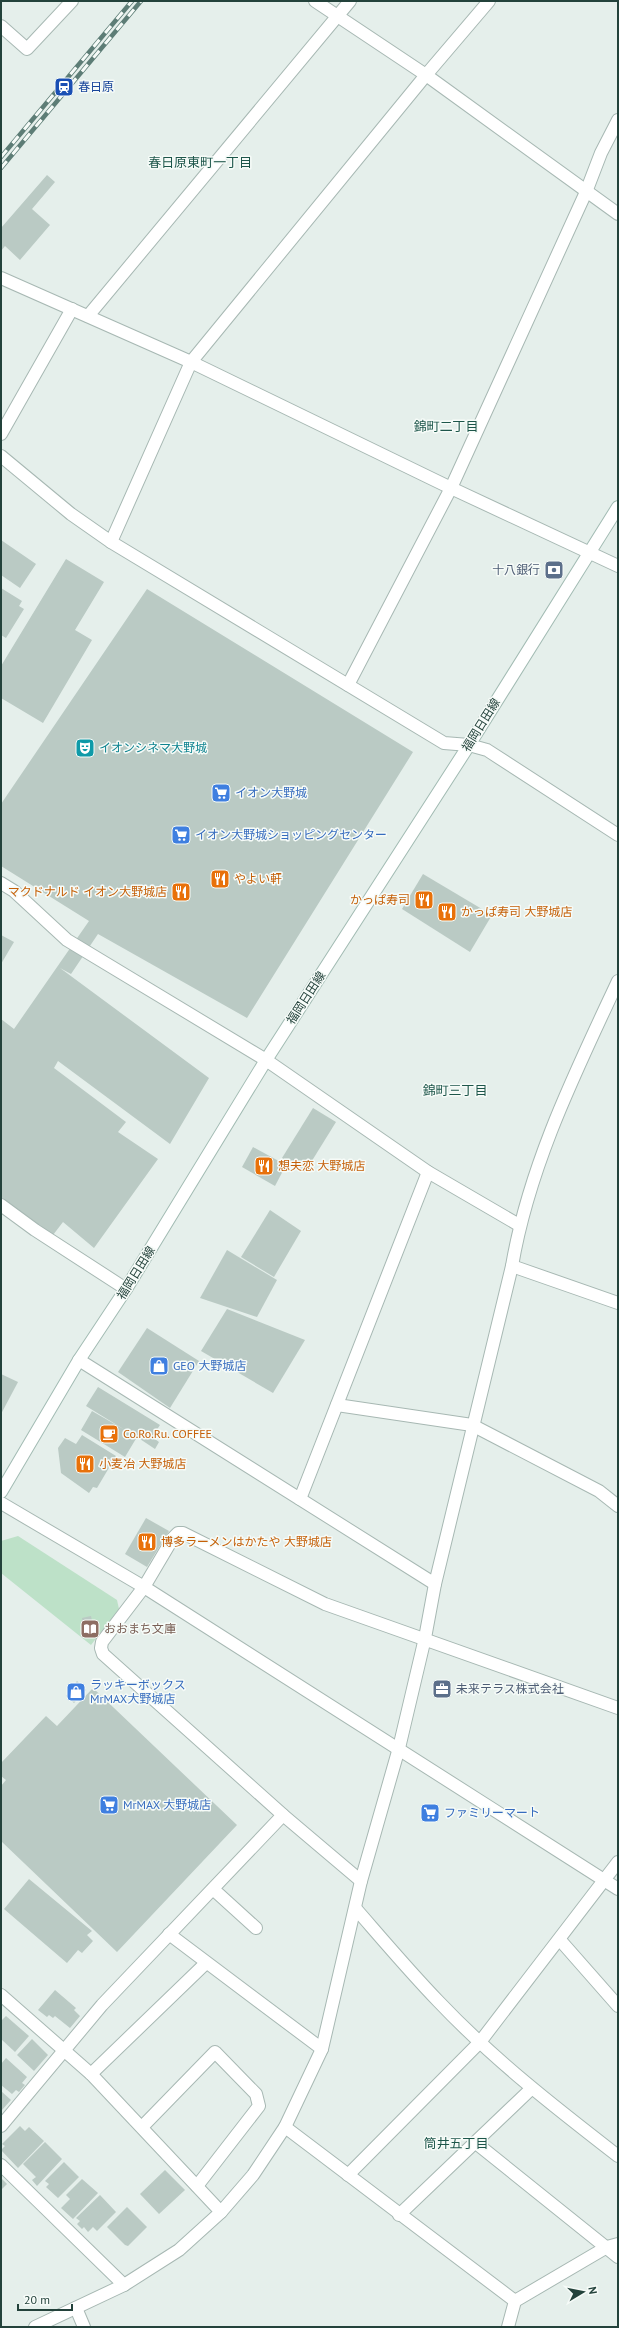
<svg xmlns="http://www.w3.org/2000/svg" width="619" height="2328" viewBox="0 0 619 2328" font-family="'PT Sans','Noto Sans JP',sans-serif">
<rect width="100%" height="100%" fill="#e5efeb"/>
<path fill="#bde1c8" d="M18 1536 117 1600 119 1609 91 1645 1 1573V1541Z"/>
<g fill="#bacac4">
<path d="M47 175 55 182 32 209 50 225 20 260 5 246 1 251V228Z"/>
<path d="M1 540 36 564 20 588 1 575Z"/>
<path d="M66 559 104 582 75 630 92 640 43 723 1 698V666Z"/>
<path d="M1 588 22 601 19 606 24 609 6 638 1 635Z"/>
<path d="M147 589 413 752 247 1018 98 934 71 974 60 968 209 1078 170 1144 58 1061 54 1068 126 1122 118 1132 158 1159 94 1248 63 1222 53 1235 1 1197V1019L14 1029 89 921 1 866V804Z"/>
<path d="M423 874 492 915 470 952 402 909Z"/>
<path d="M1 935 14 942 1 964Z"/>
<path d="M313 1108 336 1122 305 1172 282 1158Z"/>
<path d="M253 1147 286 1165 275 1186 242 1167Z"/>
<path d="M270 1210 301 1231 274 1277 241 1257Z"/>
<path d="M227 1250 277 1280 257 1317 200 1298Z"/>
<path d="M227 1309 305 1340 273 1393 201 1351Z"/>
<path d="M147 1328 199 1361 170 1408 118 1372Z"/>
<path d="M1 1374 18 1382 1 1414Z"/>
<path d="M98 1387 160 1425 152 1437 159 1442 155 1449 137 1437 125 1457 81 1430 92 1411 125 1430 86 1406Z"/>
<path d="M82 1435 116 1456 97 1488 93 1487 89 1493 61 1473 58 1448 65 1438 76 1444Z"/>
<path d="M146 1518 169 1531 147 1567 125 1554Z"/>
<path d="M91 1616 93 1626 84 1628 82 1618Z"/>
<path d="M77 1681 86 1690 74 1703 66 1696Z"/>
<path d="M93 1688 237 1825 117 1952 1 1841V1786L6 1780 1 1776V1763L46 1716 57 1726Z"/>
<path d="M29 1879 92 1931 87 1935 93 1941 82 1953 78 1950 67 1963 4 1909Z"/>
<path d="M55 1990 76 2008 74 2010 80 2016 70 2028 55 2016 53 2018 49 2015 47 2017 38 2010Z"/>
<path d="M6 2016 29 2036 15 2052 1 2039V2021Z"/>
<path d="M32 2039 48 2055 34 2071 17 2055Z"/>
<path d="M6 2058 27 2077 22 2083 25 2085 19 2092 16 2090 12 2094 1 2085V2064Z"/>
<path d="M1 2091 11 2100 1 2111Z"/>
<path d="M20 2126 25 2131 29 2127 44 2141 18 2168 1 2150 5 2146 2 2144Z"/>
<path d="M45 2142 62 2159 37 2186 32 2180 36 2177 23 2164Z"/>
<path d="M64 2162 79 2177 58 2198 46 2187 49 2184 45 2181Z"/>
<path d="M165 2170 185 2190 159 2214 140 2194Z"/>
<path d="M1 2178 7 2184 1 2190Z"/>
<path d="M82 2179 98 2193 73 2219 61 2208 70 2199 66 2195Z"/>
<path d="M100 2195 116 2212 97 2231 93 2227 88 2232 84 2227 82 2229 77 2224 80 2221 76 2218Z"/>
<path d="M127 2207 147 2227 128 2246 125 2245 107 2227Z"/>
</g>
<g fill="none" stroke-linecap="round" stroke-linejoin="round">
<defs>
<g id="minor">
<path d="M1 26 27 49 72 1"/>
<path d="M1 278 191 362 451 488 618 566"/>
<path d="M88 316 350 1"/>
<path d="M1 434 72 309"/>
<path d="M111 542 191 362 426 75"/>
<path d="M348 685 451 488 586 192 601 153 618 120"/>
<path d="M469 745 487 750 618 835"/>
<path d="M1 883 14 891 67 940 266 1060 428 1172 519 1225"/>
<path d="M1 1205 35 1230 126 1289"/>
<path d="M512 1266 618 1303"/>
<path d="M79 1360 435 1584"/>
<path d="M337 1405 472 1425 599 1491 618 1506"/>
<path d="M300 1499 428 1172"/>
<path d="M425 1638 435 1584 512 1266C529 1166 575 1073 618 981"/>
<path d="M361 1881 283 1815 103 1654 101 1648 102 1642 144 1587 173 1538 178 1533H183L325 1604 618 1708"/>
<path d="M213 1889 256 1928"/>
<path d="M356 1909C383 1940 410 1972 439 2002 493 2059 556 2108 618 2156"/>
<path d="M169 1934 322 2049"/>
<path d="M560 1940 618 2006"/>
<path d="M1 1995 91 2074 221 2212 179 2250 124 2285 35 2327"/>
<path d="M91 2074 206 1963"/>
<path d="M1 2126 102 2005 283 1815"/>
<path d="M142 2127 215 2052 256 2094 259 2106 197 2186"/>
<path d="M285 2127 515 2301"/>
<path d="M476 2143 618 2257"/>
<path d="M1 2165 124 2285"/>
<path d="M348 2175 480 2042 618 1862"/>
<path d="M399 2215 531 2089"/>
<path d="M76 2308 84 2327"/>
<path d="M508 2327 515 2301 607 2247 618 2244"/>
</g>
<g id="tertiary">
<path d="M315 1 426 75 618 214"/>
<path d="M426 75 489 1"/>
<path d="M1 456 71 514 111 542 444 743 469 745"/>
<path d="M1 1503 144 1587 618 1889"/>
<path d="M221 2212 253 2175 285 2127 322 2049 361 1881 399 1748 425 1638"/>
</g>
<path id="secondary" d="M1 1492 79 1360 126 1289 266 1060 469 745 618 507"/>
</defs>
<use href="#minor" stroke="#a7b8b3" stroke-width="14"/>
<use href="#tertiary" stroke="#a7b8b3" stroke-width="14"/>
<use href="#secondary" stroke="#a2bbb3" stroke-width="14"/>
<use href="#minor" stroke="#fff" stroke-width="12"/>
<use href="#tertiary" stroke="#fff" stroke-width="12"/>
<use href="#secondary" stroke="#fff" stroke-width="12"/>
<defs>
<g id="rail">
<path d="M1 157 132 1"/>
<path d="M1 168 141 1"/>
</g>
</defs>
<use href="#rail" stroke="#5d7d76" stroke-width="4.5"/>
<use href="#rail" stroke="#f6fbf8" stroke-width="3" stroke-dasharray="9" stroke-linecap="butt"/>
</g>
<defs>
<symbol id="station-square" viewBox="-11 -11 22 22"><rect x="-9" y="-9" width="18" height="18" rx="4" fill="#1a4fb4" stroke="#f6fbf8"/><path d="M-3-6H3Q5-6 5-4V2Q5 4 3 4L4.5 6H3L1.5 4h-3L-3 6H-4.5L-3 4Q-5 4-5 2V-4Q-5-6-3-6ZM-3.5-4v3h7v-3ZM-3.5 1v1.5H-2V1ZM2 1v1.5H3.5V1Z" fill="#fff"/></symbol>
<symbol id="bank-square" viewBox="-11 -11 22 22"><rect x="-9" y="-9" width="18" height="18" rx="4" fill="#5c6f8a" stroke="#f6fbf8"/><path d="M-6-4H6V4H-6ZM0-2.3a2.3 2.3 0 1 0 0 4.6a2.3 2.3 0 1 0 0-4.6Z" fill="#fff"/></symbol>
<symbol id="theatre-square" viewBox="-11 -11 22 22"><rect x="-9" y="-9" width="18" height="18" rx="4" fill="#0f9aa8" stroke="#f6fbf8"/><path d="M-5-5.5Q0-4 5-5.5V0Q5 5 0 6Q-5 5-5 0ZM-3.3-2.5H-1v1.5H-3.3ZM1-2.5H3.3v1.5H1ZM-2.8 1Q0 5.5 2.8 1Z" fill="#fff"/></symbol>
<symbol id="supermarket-square" viewBox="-11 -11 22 22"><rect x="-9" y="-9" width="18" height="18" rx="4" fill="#3f7fe0" stroke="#f6fbf8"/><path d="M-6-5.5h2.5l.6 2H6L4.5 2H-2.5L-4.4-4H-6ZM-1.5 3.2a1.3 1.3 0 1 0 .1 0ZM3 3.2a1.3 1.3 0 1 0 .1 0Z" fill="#fff"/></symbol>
<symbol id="restaurant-square" viewBox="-11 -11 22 22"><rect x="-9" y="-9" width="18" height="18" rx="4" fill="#e8710a" stroke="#f6fbf8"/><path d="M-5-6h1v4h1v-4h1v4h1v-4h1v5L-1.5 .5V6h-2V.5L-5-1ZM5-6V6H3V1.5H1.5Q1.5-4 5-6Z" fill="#fff"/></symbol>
<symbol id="shop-square" viewBox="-11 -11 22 22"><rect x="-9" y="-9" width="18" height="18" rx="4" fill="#3f7fe0" stroke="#f6fbf8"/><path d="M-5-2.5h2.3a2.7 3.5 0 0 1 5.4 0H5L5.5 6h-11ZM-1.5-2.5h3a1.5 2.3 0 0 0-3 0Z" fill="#fff"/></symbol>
<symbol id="cafe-square" viewBox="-11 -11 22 22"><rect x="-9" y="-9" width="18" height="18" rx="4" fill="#e8710a" stroke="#f6fbf8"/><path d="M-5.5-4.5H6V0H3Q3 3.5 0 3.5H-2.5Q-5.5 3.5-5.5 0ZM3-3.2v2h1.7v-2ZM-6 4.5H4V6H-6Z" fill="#fff"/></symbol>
<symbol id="library-square" viewBox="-11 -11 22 22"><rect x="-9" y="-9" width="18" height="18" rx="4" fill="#8d6e63" stroke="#f6fbf8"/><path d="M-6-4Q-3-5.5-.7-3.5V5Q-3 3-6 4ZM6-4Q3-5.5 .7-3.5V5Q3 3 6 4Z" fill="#fff"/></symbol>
<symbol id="office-square" viewBox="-11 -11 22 22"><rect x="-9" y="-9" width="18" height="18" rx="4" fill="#5c6f8a" stroke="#f6fbf8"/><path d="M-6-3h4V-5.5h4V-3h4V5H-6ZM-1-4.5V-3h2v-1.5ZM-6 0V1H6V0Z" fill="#fff"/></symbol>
</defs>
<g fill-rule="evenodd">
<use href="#station-square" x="53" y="76" width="22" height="22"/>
<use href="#bank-square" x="543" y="559" width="22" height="22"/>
<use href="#theatre-square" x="74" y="737" width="22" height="22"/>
<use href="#supermarket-square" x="210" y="782" width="22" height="22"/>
<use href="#supermarket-square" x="170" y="824" width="22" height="22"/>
<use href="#restaurant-square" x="209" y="868" width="22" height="22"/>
<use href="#restaurant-square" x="170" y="881" width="22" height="22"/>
<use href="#restaurant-square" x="413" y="889" width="22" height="22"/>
<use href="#restaurant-square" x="436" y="901" width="22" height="22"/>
<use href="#restaurant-square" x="253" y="1155" width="22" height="22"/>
<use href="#shop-square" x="148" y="1355" width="22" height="22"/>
<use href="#cafe-square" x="98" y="1423" width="22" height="22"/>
<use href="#restaurant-square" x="74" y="1453" width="22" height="22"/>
<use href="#restaurant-square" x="136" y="1531" width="22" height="22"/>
<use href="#library-square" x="79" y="1618" width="22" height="22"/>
<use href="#office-square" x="431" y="1678" width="22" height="22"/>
<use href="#shop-square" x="65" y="1681" width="22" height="22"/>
<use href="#supermarket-square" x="98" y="1794" width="22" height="22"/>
<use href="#supermarket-square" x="419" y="1802" width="22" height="22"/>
</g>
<g text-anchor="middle" stroke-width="3" stroke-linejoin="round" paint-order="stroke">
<g font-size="12" fill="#164399" stroke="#f6fbf8" text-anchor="start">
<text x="78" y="91">春日原</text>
</g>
<g font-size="12" fill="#4e5e75" stroke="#f6fbf8" text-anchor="end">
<text x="540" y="574">十八銀行</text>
<text x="456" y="1693" text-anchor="start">未来テラス株式会社</text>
</g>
<g font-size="12" fill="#23423b" stroke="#f6fbf8">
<text transform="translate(481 725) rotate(-58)" y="4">福岡日田線</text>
<text transform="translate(306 998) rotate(-57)" y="4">福岡日田線</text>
<text transform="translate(136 1273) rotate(-58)" y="4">福岡日田線</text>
</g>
<g font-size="12" fill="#0d838f" stroke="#f6fbf8" text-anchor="start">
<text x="99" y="752">イオンシネマ大野城</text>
</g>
<g font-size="12" fill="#366cbe" stroke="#f6fbf8" text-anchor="start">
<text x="235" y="797">イオン大野城</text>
<text x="195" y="839">イオン大野城ショッピングセンター</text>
<text x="173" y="1370">GEO 大野城店</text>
<text x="90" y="1689">ラッキーボックス<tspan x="90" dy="14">MrMAX大野城店</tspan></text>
<text x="123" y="1809">MrMAX 大野城店</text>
<text x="444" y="1817">ファミリーマート</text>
</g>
<g font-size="12" fill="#c56008" stroke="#f6fbf8" text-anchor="start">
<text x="234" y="883">やよい軒</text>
<text x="167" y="896" text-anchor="end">マクドナルド イオン大野城店</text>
<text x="410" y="904" text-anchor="end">かっぱ寿司</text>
<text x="461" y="916">かっぱ寿司 大野城店</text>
<text x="278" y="1170">想夫恋 大野城店</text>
<text x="123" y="1438">Co.Ro.Ru. COFFEE</text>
<text x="99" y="1468">小麦冶 大野城店</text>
<text x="161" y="1546">博多ラーメンはかたや 大野城店</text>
</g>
<g font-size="12" fill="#785e54" stroke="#f6fbf8" text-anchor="start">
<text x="104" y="1633">おおまち文庫</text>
</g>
<g font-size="13" fill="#1d564a" stroke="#f6fbf8">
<text x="200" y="167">春日原東町一丁目</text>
<text x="446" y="431">錦町二丁目</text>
<text x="455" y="1095">錦町三丁目</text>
<text x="456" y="2148">筒井五丁目</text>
</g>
</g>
<rect width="619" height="2328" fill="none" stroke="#23423b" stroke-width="4"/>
<g transform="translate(583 2292) rotate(80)" stroke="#f6fbf8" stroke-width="3" paint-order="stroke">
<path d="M0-3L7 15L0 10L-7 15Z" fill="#23423b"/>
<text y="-6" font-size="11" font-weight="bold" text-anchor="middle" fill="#23423b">N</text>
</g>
<path d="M18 2304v6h54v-6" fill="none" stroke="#23423b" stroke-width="2"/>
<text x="24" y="2304" font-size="12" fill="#23423b" stroke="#f6fbf8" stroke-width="3" paint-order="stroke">20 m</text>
</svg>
